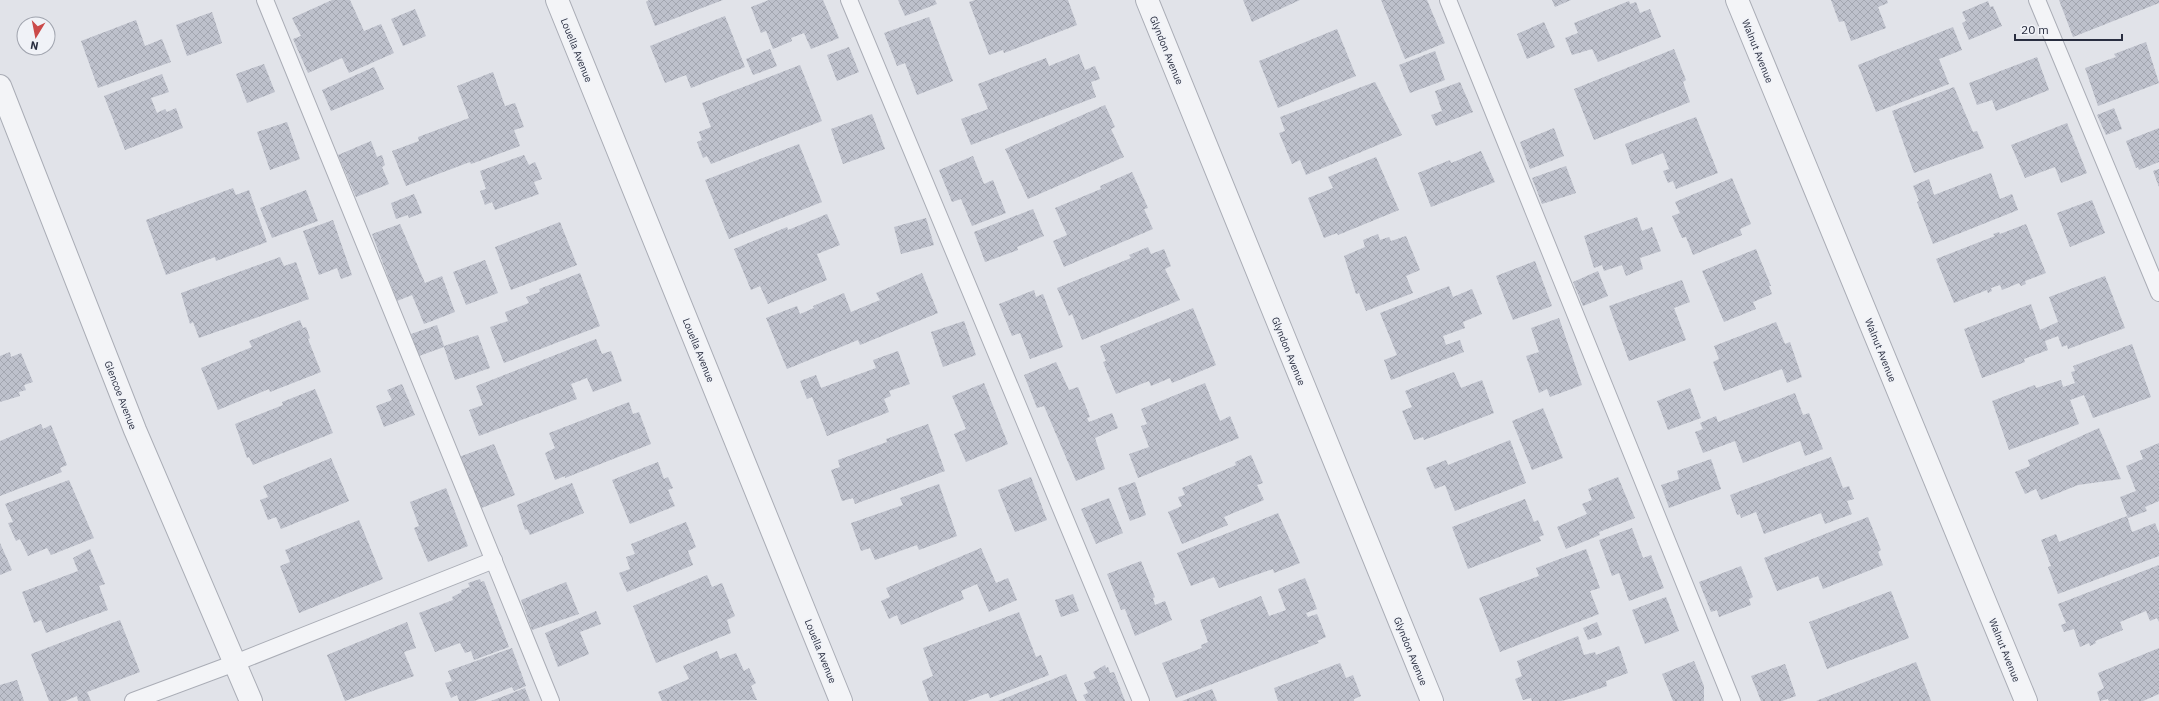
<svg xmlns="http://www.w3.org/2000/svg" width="2159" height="701" viewBox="0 0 2159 701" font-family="'IBM Plex Sans',sans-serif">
<defs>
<pattern id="building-cross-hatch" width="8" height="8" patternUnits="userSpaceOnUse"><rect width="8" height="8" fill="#bec1cc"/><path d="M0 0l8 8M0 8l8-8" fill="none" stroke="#a3a6b0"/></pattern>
</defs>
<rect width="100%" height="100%" fill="#e1e3e9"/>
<g fill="url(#building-cross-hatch)">
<path d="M332 0H350L364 31 381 24 394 53 349 73 342 58 308 73 293 39 301 36 292 18Z"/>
<path d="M649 0H723L655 26 646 2Z"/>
<path d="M769 0H823L839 38 811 49 804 33 791 38 792 41 773 49 766 31 761 33 751 7Z"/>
<path d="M898 0H935L937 4 905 16Z"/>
<path d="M975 0H1068L1077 25 1004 53 1003 50 989 55 969 2Z"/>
<path d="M1243 0H1300L1252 22Z"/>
<path d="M1381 0H1427L1445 43 1405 59Z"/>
<path d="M1552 0H1571L1555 7Z"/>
<path d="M1831 0H1887L1888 3 1878 7 1886 28 1851 41 1844 21 1839 22Z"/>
<path d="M2059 0H2159V3L2073 37Z"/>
<path d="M1629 1 1630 4 1636 2 1640 13 1650 9 1661 37 1598 62 1592 49 1572 55 1565 38 1578 33 1574 23Z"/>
<path d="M1988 1 1990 7 1993 6 2002 26 1969 40 1962 23 1966 21 1962 12Z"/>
<path d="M415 9 426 36 403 46 391 19Z"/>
<path d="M212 12 222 43 187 56 176 25Z"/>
<path d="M725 16 745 67 691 88 686 75 665 83 650 46Z"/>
<path d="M929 17 953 81 917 95 905 63 897 66 884 33Z"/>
<path d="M136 20 145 46 162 39 171 62 98 88 81 41Z"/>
<path d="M1544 22 1555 47 1527 59 1517 34Z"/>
<path d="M1953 27 1962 50 1939 59 1949 84 1876 112 1858 65Z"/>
<path d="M1337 29 1356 76 1278 108 1259 61Z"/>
<path d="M2146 42 2159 83 2098 106 2085 68 2116 57 2114 54Z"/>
<path d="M849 47 859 72 837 81 827 55Z"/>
<path d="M770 49 777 66 753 75 746 59Z"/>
<path d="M1674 49 1686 80 1683 82 1690 102 1594 140 1574 89Z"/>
<path d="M1435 51 1445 80 1410 93 1399 65Z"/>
<path d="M1079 54 1085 70 1095 66 1100 79 1091 82 1096 97 971 145 961 119 988 109 978 84 1046 58 1049 66Z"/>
<path d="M2037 57 2049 90 1996 111 1992 100 1977 105 1969 83Z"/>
<path d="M264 64 275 92 247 103 236 74Z"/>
<path d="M800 65 822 121 711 164 707 156 703 158 697 142 702 140 699 132 711 127 702 103Z"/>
<path d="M374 67 384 89 331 111 322 90Z"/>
<path d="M493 72 505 106 515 103 524 127 514 130 520 146 471 164 470 162 406 186 392 151 419 141 418 137 469 118 457 86Z"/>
<path d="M162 74 169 92 151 98 157 113 165 109 167 112 176 108 183 128 125 150 104 96Z"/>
<path d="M1375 82 1402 135 1306 175 1300 160 1292 164 1279 133 1285 131 1280 117Z"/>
<path d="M1460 82 1473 112 1436 126 1431 115 1442 111 1435 91Z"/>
<path d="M1954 87 1973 132 1977 131 1984 148 1914 173 1892 111Z"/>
<path d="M1105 105 1115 127 1111 129 1124 157 1028 199 1005 149Z"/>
<path d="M2114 108 2122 129 2106 135 2097 115Z"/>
<path d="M872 114 885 149 843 164 831 129Z"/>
<path d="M1696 117 1718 173 1676 189 1673 181 1668 183 1663 171 1669 169 1663 153 1632 165 1625 144Z"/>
<path d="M287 122 300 159 270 170 257 132Z"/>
<path d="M2067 123 2087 173 2061 183 2055 167 2025 178 2011 145Z"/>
<path d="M1554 128 1564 156 1530 169 1520 142Z"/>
<path d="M2159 128V162L2139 170 2138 167 2136 168 2126 141Z"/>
<path d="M371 141 377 157 382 155 385 165 382 167 389 184 356 197 338 155Z"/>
<path d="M799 144 822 202 729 239 705 180Z"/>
<path d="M1481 151 1495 182 1431 207 1418 173 1450 160 1451 163Z"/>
<path d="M524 155 529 165 535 162 542 179 534 182 539 194 495 210 492 202 485 205 480 191 486 189 480 171Z"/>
<path d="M973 156 984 184 993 180 1006 213 972 226 961 199 952 202 939 170Z"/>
<path d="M1376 157 1399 210 1338 235 1337 233 1324 238 1308 198 1333 188 1328 177Z"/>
<path d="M1566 166 1576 193 1542 204 1532 178Z"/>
<path d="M2159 169V187L2153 171Z"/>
<path d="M1132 172 1148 208 1144 209 1153 229 1064 267 1053 241 1067 235 1055 208 1101 189 1100 186Z"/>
<path d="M1991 173 2000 199 2012 194 2018 210 1933 244 1917 202 1919 201 1913 186 1929 179 1934 195Z"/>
<path d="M1732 178 1751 224 1740 229 1742 235 1693 255 1686 237 1682 238 1672 216 1680 213 1675 202Z"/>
<path d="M233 188 236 195 249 190 267 242 216 261 215 257 166 275 146 220Z"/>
<path d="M306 190 318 221 272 238 260 208Z"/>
<path d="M414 194 422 213 409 218 408 215 396 219 391 203Z"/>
<path d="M2092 200 2105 233 2070 247 2057 213Z"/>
<path d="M1033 209 1044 236 1017 247 1018 250 985 262 974 232Z"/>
<path d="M827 214 840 245 817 254 827 280 768 304 760 286 751 290 734 249 787 227 788 230Z"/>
<path d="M1637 217 1642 231 1652 227 1661 251 1640 258 1643 269 1626 276 1622 265 1604 271 1602 265 1594 268 1584 236Z"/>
<path d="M926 218 934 245 901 254 894 227Z"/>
<path d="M333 220 352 275 341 279 337 268 319 275 303 231Z"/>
<path d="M560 222 577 265 511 290 495 247Z"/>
<path d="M400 224 425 283 442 276 455 312 424 324 412 295 397 301 372 234Z"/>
<path d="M2026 224 2046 273 2025 281 2026 284 2021 286 2019 283 2002 290 2000 285 1991 288 1992 291 1988 293 1987 290 1954 303 1936 259 1995 236 1993 234 1999 232 2000 234Z"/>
<path d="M1378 234 1380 240 1389 237 1391 241 1406 236 1420 270 1406 276 1413 293 1366 311 1359 293 1356 294 1344 256 1365 247 1363 240Z"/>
<path d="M1148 247 1151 254 1164 249 1171 266 1165 269 1180 300 1082 340 1072 314 1069 316 1057 288 1131 258 1129 255Z"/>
<path d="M1756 249 1771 286H1769L1772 294 1753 302 1756 309 1724 322 1702 271Z"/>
<path d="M280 257 284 266 296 262 309 299 199 338 193 322 190 324 181 293Z"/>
<path d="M485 260 498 293 466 305 453 272Z"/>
<path d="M1535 261 1552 306 1513 320 1496 276Z"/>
<path d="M1598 271 1608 296 1583 306 1573 282Z"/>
<path d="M580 273 600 326 504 363 490 327 508 321 505 312 529 303 526 297 540 292 539 289Z"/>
<path d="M922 273 938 313 860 345 858 340 787 369 766 318 797 306 800 314 814 308 813 306 844 293 851 312 880 300 876 293Z"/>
<path d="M2105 276 2125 328 2068 349 2067 345 2062 347 2058 336 2045 341 2048 350 2024 359 2025 362 1982 378 1964 329 2031 304 2040 330 2058 322 2049 297Z"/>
<path d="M1682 280 1690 302 1674 308 1686 340 1629 361 1609 306Z"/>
<path d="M1449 286 1453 297 1472 289 1482 314 1463 322 1465 328 1443 336 1446 345 1460 340 1464 352 1391 380 1384 360 1397 355 1380 313Z"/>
<path d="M1034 290 1036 297 1043 294 1063 347 1030 359 1020 333 1012 336 999 304Z"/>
<path d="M1193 308 1216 365 1172 383 1170 378 1151 386 1149 381 1116 394 1103 362 1106 361 1100 346Z"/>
<path d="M1559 318 1582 385 1550 397 1547 389 1539 393 1526 356 1539 352 1531 328Z"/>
<path d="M300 320 303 328 306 327 310 338 308 339 321 372 270 392 269 389 218 410 201 368 252 347 249 341Z"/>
<path d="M964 321 976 355 943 367 931 332Z"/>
<path d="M1776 322 1785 344 1790 342 1802 377 1787 383 1782 369 1724 391 1713 362 1719 359 1714 346Z"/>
<path d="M437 325 444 346 478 335 490 368 455 380 444 347 419 356 411 334Z"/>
<path d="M596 339 602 354 611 351 622 381 593 392 587 378 571 384 577 399 479 436 469 410 483 405 476 386Z"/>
<path d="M2132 344 2151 397 2093 418 2084 395 2070 400 2079 424 2009 450 1992 401 2035 385 2036 388 2061 380 2063 387 2075 383 2071 372 2075 371 2073 366Z"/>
<path d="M898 351 910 384 889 391 891 396 884 399 889 412 827 436 812 397 807 399 800 381 816 375 821 388 876 368 873 360Z"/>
<path d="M10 352 11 357 21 353 33 382 24 385 26 390 19 392 20 396 0 402V356Z"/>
<path d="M1056 362 1069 390 1078 387 1090 417 1087 418 1089 422 1112 413 1118 428 1095 438 1105 469 1076 481 1044 406 1037 408 1024 375Z"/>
<path d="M1454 372 1461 388 1482 380 1494 413 1424 440 1423 437 1414 440 1402 411 1412 407 1405 391Z"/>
<path d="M984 383 1008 444 966 462 954 434 966 429 952 396Z"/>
<path d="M1205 383 1220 421 1230 416 1239 438 1138 478 1129 454 1149 447 1141 426 1147 424 1141 409Z"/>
<path d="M402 384 415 415 384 427 376 406 392 400 387 390Z"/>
<path d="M1690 388 1701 418 1668 430 1657 401Z"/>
<path d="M315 389 333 433 253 465 249 457 247 458 235 424 283 405 282 402Z"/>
<path d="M1795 393 1803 415 1809 413 1823 449 1805 456 1800 441 1743 463 1735 441 1703 453 1695 432 1703 429 1700 423 1716 416 1718 422Z"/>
<path d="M629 402 633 414 639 412 651 444 565 478V476L555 480 545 453 555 448 549 433Z"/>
<path d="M1543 408 1563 458 1532 470 1512 421Z"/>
<path d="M41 424 43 429 51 425 67 465 60 468 62 472 0 496V441Z"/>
<path d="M928 424 945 471 855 504 853 498 842 501 831 470 840 467 838 460 887 442 886 439Z"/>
<path d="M2099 428 2121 479 2078 485 2041 500 2036 489 2025 494 2015 472 2030 466 2028 460Z"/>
<path d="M1510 440 1526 483 1455 511 1445 485 1435 489 1426 468 1446 460 1448 465Z"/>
<path d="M2159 443V501L2145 507 2147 511 2128 518 2120 497 2136 491 2126 466 2143 459 2140 451Z"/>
<path d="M494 444 515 495 479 509 459 457Z"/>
<path d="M1251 455 1263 483 1257 485 1264 500 1224 517 1228 525 1182 544 1168 512 1182 506 1178 497 1185 495 1182 488 1236 465 1235 462Z"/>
<path d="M1831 457 1843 488 1849 486 1854 499 1847 501 1852 514 1825 524 1821 513 1764 534 1756 512 1741 518 1740 514 1737 515 1730 495Z"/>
<path d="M331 458 349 501 281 529 276 517 268 520 260 500 268 497 263 486Z"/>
<path d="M1711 459 1721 489 1669 508 1661 485 1679 479 1677 471Z"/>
<path d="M658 462 664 479 668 477 673 488 668 490 675 506 630 524 612 480Z"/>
<path d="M1031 477 1047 520 1015 532 998 490Z"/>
<path d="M1618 477 1635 518 1599 532 1600 535 1566 549 1557 527 1587 514 1582 504 1592 500 1588 489Z"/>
<path d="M69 480 94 538 51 555 47 548 28 556 20 539 16 541 8 523 13 522 5 504Z"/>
<path d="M1135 482 1146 515 1130 521 1118 488Z"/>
<path d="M572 483 584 513 530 535 527 529 525 530 517 505Z"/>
<path d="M939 484 957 536 919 550 917 545 875 560 870 548 861 551 851 523 903 505 900 498Z"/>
<path d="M446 488 468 546 428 562 414 528 419 526 410 502Z"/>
<path d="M1109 498 1123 533 1096 544 1081 509Z"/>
<path d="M1525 499 1534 522 1538 520 1544 535 1539 537 1541 541 1468 569 1452 527Z"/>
<path d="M1278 513 1300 563 1274 573 1273 569 1219 588 1214 577 1191 586 1177 553Z"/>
<path d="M2127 516 2132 532 2155 523 2159 533V556L2058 594 2048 567 2051 566 2041 540 2056 534 2059 542Z"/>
<path d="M1868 517 1881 550 1878 552 1883 565 1823 589 1818 576 1777 591 1764 558Z"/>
<path d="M359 520 383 579 299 613 280 566 290 562 285 550Z"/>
<path d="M686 522 696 547 688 551 693 565 627 592 619 573 630 569 626 557 635 554 631 544Z"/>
<path d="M1632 528 1643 558 1651 555 1664 588 1629 601 1619 573 1612 576 1599 540Z"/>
<path d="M0 543 12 570 0 575Z"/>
<path d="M981 548 996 583 1008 578 1017 600 989 612 977 584 961 591 964 599 901 625 897 615 889 619 881 601 890 597 886 588Z"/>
<path d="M90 549 105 584 99 586 108 610 46 633 41 620 34 623 22 592 78 571 73 558Z"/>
<path d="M1586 549 1600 588 1590 591 1599 614 1500 652 1479 598 1539 576 1536 568Z"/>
<path d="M1141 561 1155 597 1153 598 1155 605 1165 601 1172 620 1135 636 1125 609 1121 610 1107 574Z"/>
<path d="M2159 565V622L2157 618 2150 621 2146 611 2120 622 2123 630 2095 641 2096 643 2090 646 2089 643 2080 647 2074 629 2064 632 2061 625 2066 623 2058 604Z"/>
<path d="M1741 566 1753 597 1749 599 1751 605 1719 617 1717 610 1711 612 1699 582Z"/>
<path d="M707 575 712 587 722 583 735 616 727 620 731 633 656 663 633 606Z"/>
<path d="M1305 578 1317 609 1306 613 1308 617 1317 614 1326 637 1317 641 1319 643 1176 698 1162 663 1202 648 1201 645 1208 642 1200 620 1261 596 1269 616 1286 610 1278 589Z"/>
<path d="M480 579 481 582 484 581 509 647 474 660 471 651 465 653 460 643 435 652 419 613 453 600 452 597 462 592 461 590 470 587 468 583Z"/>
<path d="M566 582 579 614 532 630 521 600Z"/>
<path d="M1891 591 1909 638 1827 669 1809 622Z"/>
<path d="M1073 594 1079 611 1061 617 1055 600Z"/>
<path d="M1666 597 1679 631 1645 644 1632 610Z"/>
<path d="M596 611 601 624 580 632 589 654 558 667 545 633Z"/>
<path d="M1019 612 1036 657 1041 655 1049 675 990 698 988 693 967 701H929L922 681 933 676 923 648Z"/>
<path d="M120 620 140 672 87 692 91 701H78L77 696 65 701H49L31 654Z"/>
<path d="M407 622 416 648 404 652 414 676 345 701 327 655Z"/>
<path d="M1597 622 1602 635 1588 640 1583 628Z"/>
<path d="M1578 636 1584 655 1595 652 1596 655 1619 646 1628 673 1606 681 1607 686 1573 698 1561 701H1532L1531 698 1523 700 1515 679 1522 676 1517 661Z"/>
<path d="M512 648 526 686 514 691 512 687 474 701H459L457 695 451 698 445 683 452 681 448 671Z"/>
<path d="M2159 648V694L2143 701H2109L2108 699 2100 701 2097 692 2104 688 2098 673Z"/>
<path d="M717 651 720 659 736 653 744 671 749 668 756 683 751 686 757 700 662 701 658 692 689 679 683 666Z"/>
<path d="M1694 661 1704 686V701H1673L1662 674Z"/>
<path d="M1916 662 1931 701H1816Z"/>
<path d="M1340 663 1346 678 1353 675 1361 696 1354 699V701H1278L1274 688Z"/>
<path d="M1785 664 1796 696 1782 701H1761L1751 676Z"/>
<path d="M1105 665 1106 668 1108 667 1110 673 1114 672 1125 701H1086L1083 695 1088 693 1084 683 1096 678 1093 672Z"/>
<path d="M1066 674 1077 701H998Z"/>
<path d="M17 680 24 701H0V685Z"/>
<path d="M525 688 530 701H491Z"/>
<path d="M1212 689 1217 701H1182Z"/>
</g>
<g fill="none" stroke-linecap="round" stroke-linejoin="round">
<defs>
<g id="lane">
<path d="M265 0 551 701"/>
<path d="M849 0 1141 701"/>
<path d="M1448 0 1732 701"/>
<path d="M2037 0 2159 293"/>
<path d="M133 701 235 663 494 560"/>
</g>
<g id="street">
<path d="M557 0 841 701"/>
<path d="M1147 0 1432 701"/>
<path d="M1737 0 2026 701"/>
<path d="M0 86 135 430 251 701"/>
</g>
</defs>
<use href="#lane" stroke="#aaadb6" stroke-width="18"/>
<use href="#street" stroke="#aaadb6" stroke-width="24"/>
<use href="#lane" stroke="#f3f4f7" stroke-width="16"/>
<use href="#street" stroke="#f3f4f7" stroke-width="22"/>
</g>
<g text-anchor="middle" stroke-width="3" stroke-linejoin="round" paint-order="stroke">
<g font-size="10" fill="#292e40" stroke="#f0f2f7">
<text transform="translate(577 50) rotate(68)" y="4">Louella Avenue</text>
<text transform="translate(1167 50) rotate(68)" y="4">Glyndon Avenue</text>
<text transform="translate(1758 51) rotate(68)" y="4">Walnut Avenue</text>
<text transform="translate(699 350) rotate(68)" y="4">Louella Avenue</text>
<text transform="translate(1881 350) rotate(68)" y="4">Walnut Avenue</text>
<text transform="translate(1289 351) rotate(68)" y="4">Glyndon Avenue</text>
<text transform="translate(121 395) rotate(69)" y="4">Glencoe Avenue</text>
<text transform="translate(2005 650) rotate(68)" y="4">Walnut Avenue</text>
<text transform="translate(821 651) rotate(68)" y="4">Louella Avenue</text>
<text transform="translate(1411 651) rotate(68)" y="4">Glyndon Avenue</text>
</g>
</g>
<g transform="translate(36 36) rotate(190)"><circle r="19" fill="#f0f2f7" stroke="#a0a4ae"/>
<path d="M0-3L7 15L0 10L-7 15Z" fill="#cb4a49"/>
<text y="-6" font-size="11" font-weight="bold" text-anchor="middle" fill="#292e40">N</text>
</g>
<path d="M2015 34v6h107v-6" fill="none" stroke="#292e40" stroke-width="2"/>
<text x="2021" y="34" font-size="12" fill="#292e40" stroke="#f0f2f7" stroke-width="3" paint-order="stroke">20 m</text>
</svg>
